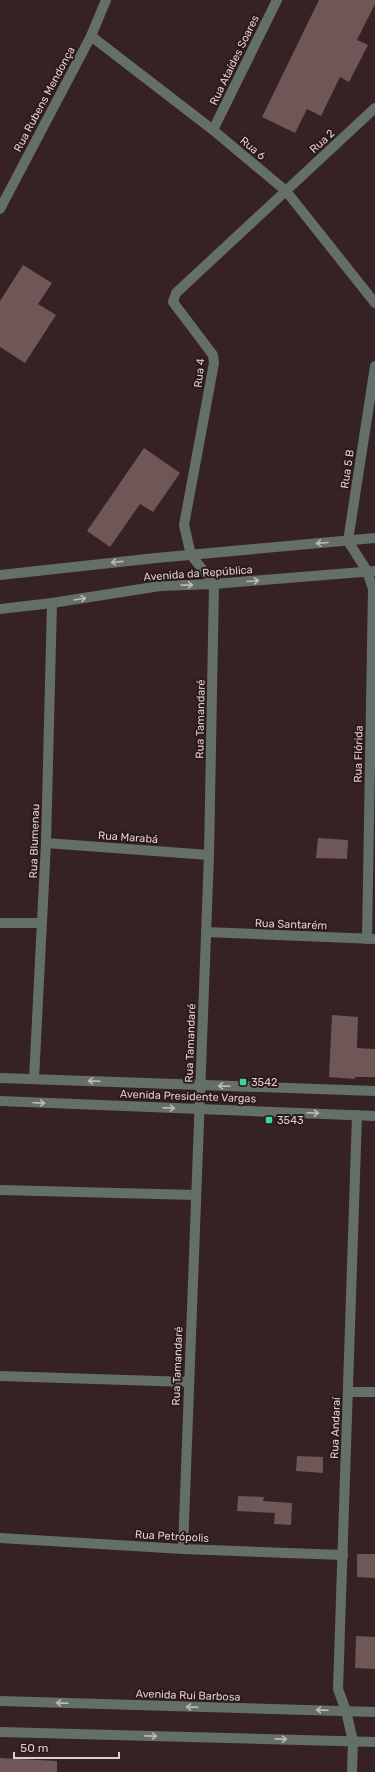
<svg xmlns="http://www.w3.org/2000/svg" width="375" height="1772" viewBox="0 0 375 1772" font-family="Rubik,sans-serif">
<rect width="100%" height="100%" fill="#372223"/>
<g fill="#6f5657">
<path d="M319 0H375V4L357 40 368 45 349 82 340 77 321 116 307 109 295 133 262 117Z"/>
<path d="M23 265 52 283 38 304 56 315 25 363 0 347V301Z"/>
<path d="M144 448 180 473 153 512 140 504 110 547 87 531Z"/>
<path d="M318 838 348 840 347 859 316 858Z"/>
<path d="M332 1015 358 1017 357 1048 375 1049V1077H355V1079L329 1077Z"/>
<path d="M297 1456 323 1457V1473L296 1471Z"/>
<path d="M238 1496 264 1497 263 1501 292 1503 291 1525 274 1524 275 1513 237 1511Z"/>
<path d="M357 1554H375V1578L357 1577Z"/>
<path d="M356 1636 375 1637V1669L355 1668Z"/>
<path d="M0 1758 57 1761V1772H0Z"/>
</g>
<g fill="none" stroke-linecap="round" stroke-linejoin="round">
<g stroke="#646f6a" stroke-width="10">
<path d="M91 36 213 130 286 191 375 303"/>
<path d="M213 130 277 0"/>
<path d="M0 209 91 36 106 0"/>
<path d="M0 575 156 558 375 538"/>
<path d="M214 584 191 555 184 525 214 363 213 355 173 302 176 293 375 108"/>
<path d="M0 609 52 603 160 586 214 584 375 571"/>
<path d="M46 843 209 855"/>
<path d="M0 923H42"/>
<path d="M206 932 375 939"/>
<path d="M367 939 373 589 367 571 348 541 375 366"/>
<path d="M0 1078 375 1091"/>
<path d="M34 1079 46 843 52 603"/>
<path d="M0 1101 375 1116"/>
<path d="M0 1190 196 1195"/>
<path d="M0 1376 189 1382"/>
<path d="M348 1392H375"/>
<path d="M0 1538 183 1549 343 1555"/>
<path d="M183 1549 209 855 214 584"/>
<path d="M0 1701 375 1712"/>
<path d="M0 1732 375 1742"/>
<path d="M352 1772 353 1741 346 1711 338 1689 357 1115"/>
</g>
</g>
<defs><path id="oneway-shaft" d="M-6 0H5M1.5-3L5.5 0L1.5 3" fill="none" stroke-width="1.6" stroke-linecap="round" stroke-linejoin="round"/></defs>
<g stroke="#c0b8b6">
<use href="#oneway-shaft" transform="translate(322 543) rotate(175)"/>
<use href="#oneway-shaft" transform="translate(117 562) rotate(174)"/>
<use href="#oneway-shaft" transform="translate(253 581) rotate(-5)"/>
<use href="#oneway-shaft" transform="translate(187 585) rotate(-1)"/>
<use href="#oneway-shaft" transform="translate(80 599) rotate(-9)"/>
<use href="#oneway-shaft" transform="translate(94 1081) rotate(-178)"/>
<use href="#oneway-shaft" transform="translate(224 1086) rotate(-178)"/>
<use href="#oneway-shaft" transform="translate(39 1103) rotate(2)"/>
<use href="#oneway-shaft" transform="translate(169 1108) rotate(2)"/>
<use href="#oneway-shaft" transform="translate(313 1113) rotate(2)"/>
<use href="#oneway-shaft" transform="translate(62 1703) rotate(-178)"/>
<use href="#oneway-shaft" transform="translate(192 1707) rotate(-178)"/>
<use href="#oneway-shaft" transform="translate(322 1710) rotate(-178)"/>
<use href="#oneway-shaft" transform="translate(151 1736) rotate(1)"/>
<use href="#oneway-shaft" transform="translate(281 1739) rotate(1)"/>
</g>
<g fill="#3cd4a4" stroke="#2d1919" stroke-width="1.5">
<rect x="239" y="1078" width="8" height="8" rx="2"/>
<rect x="265" y="1116" width="8" height="8" rx="2"/>
</g>
<g text-anchor="middle" stroke-width="4" stroke-linejoin="round" paint-order="stroke">
<g font-size="11" fill="#ded0d0" stroke="#2d1919">
<text transform="translate(234 60) rotate(-64)" y="4">Rua Ataídes Soares</text>
<text transform="translate(44 99) rotate(-62)" y="4">Rua Rubens Mendonça</text>
<text transform="translate(322 141) rotate(-43)" y="4">Rua 2</text>
<text transform="translate(253 148) rotate(40)" y="4">Rua 6</text>
<text transform="translate(199 373) rotate(-84)" y="4">Rua 4</text>
<text transform="translate(347 469) rotate(-81)" y="4">Rua 5 B</text>
<text transform="translate(198 573) rotate(-4)" y="4">Avenida da República</text>
<text transform="translate(200 719) rotate(-89)" y="4">Rua Tamandaré</text>
<text transform="translate(358 754) rotate(-89)" y="4">Rua Flórida</text>
<text transform="translate(128 837) rotate(4)" y="4">Rua Marabá</text>
<text transform="translate(34 841) rotate(-88)" y="4">Rua Blumenau</text>
<text transform="translate(291 924) rotate(2)" y="4">Rua Santarém</text>
<text transform="translate(190 1043) rotate(-88)" y="4">Rua Tamandaré</text>
<text transform="translate(188 1096) rotate(2)" y="4">Avenida Presidente Vargas</text>
<text transform="translate(177 1366) rotate(-88)" y="4">Rua Tamandaré</text>
<text transform="translate(335 1428) rotate(-88)" y="4">Rua Andaraí</text>
<text transform="translate(172 1536) rotate(3)" y="4">Rua Petrópolis</text>
<text transform="translate(188 1695) rotate(2)" y="4">Avenida Rui Barbosa</text>
</g>
<g font-size="11" fill="#ded0d0" stroke="#2d1919" text-anchor="start">
<text x="251" y="1086">3542</text>
<text x="277" y="1124">3543</text>
</g>
</g>
<path d="M14 1752v6h105v-6" fill="none" stroke="#ded0d0" stroke-width="2"/>
<text x="20" y="1752" font-size="12" fill="#ded0d0" stroke="#2d1919" stroke-width="3" paint-order="stroke">50 m</text>
</svg>
